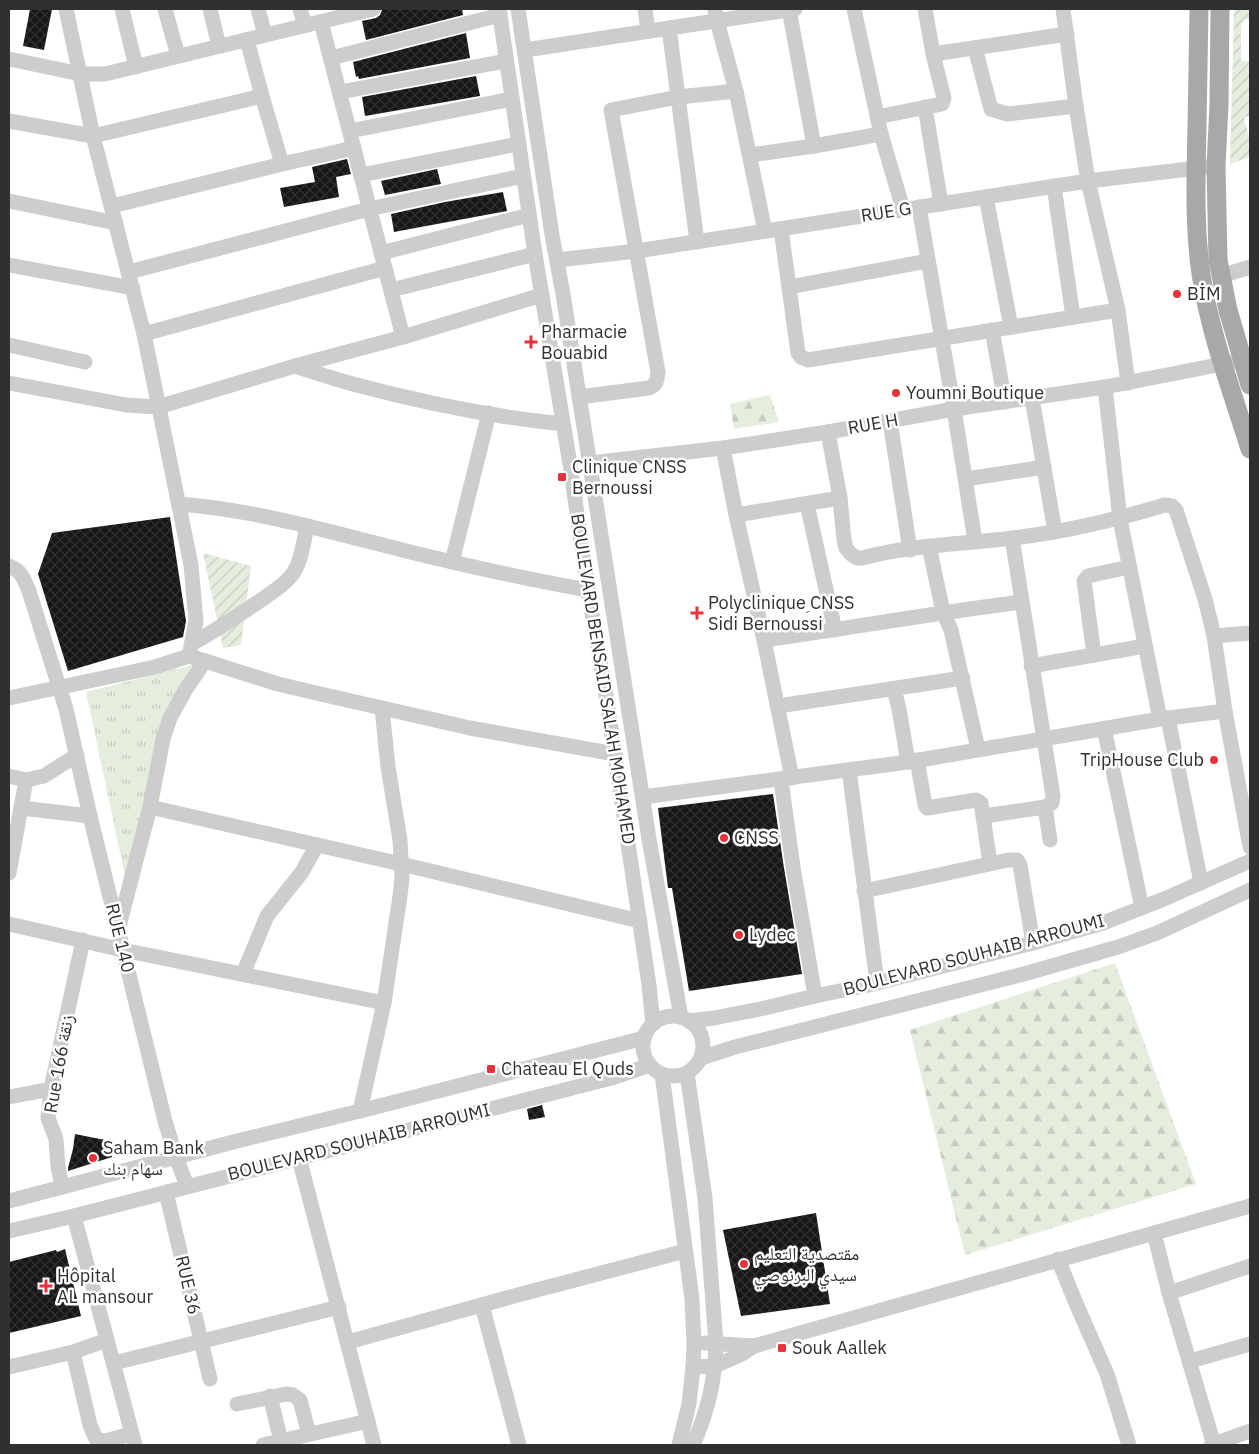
<svg xmlns="http://www.w3.org/2000/svg" width="1259" height="1454" viewBox="0 0 1259 1454" font-family="'IBM Plex Sans','Noto Naskh Arabic',sans-serif">
<defs>
<pattern id="grass-tufts" width="24" height="20" patternUnits="userSpaceOnUse" patternTransform="scale(1.25)"><rect width="24" height="20" fill="#e5edde"/><path d="M3 7l-1-3M5 7V3M7 7l1-3M15 17l-1-3M17 17v-4M19 17l1-3" fill="none" stroke="#c5ccbf"/></pattern>
<pattern id="forest-firs" width="22" height="20" patternUnits="userSpaceOnUse" patternTransform="scale(1.25)"><rect width="22" height="20" fill="#e5edde"/><path d="M5 1l3.5 6h-7zM16 11l3.5 6h-7z" fill="#c5ccbf"/></pattern>
<pattern id="garden-furrows" width="10" height="10" patternUnits="userSpaceOnUse" patternTransform="scale(1.25)"><rect width="10" height="10" fill="#e5edde"/><path d="M-1 1l2-2M0 10L10 0M9 11l2-2" fill="none" stroke="#c5ccbf"/></pattern>
<pattern id="building-cross-hatch" width="8" height="8" patternUnits="userSpaceOnUse" patternTransform="scale(1.25)"><rect width="8" height="8" fill="#171717"/><path d="M0 0l8 8M0 8l8-8" fill="none" stroke="#303030"/></pattern>
</defs>
<rect width="100%" height="100%" fill="#fff"/>
<path fill="url(#grass-tufts)" d="M196 664 165 717 127 885 86 692Z"/>
<g fill="url(#forest-firs)">
<path d="M770 395 779 422 734 429 730 404Z"/>
<path d="M1115 963 1196 1184 965 1255 910 1030Z"/>
</g>
<g fill="url(#garden-furrows)">
<path d="M1234 9H1250V19H1245L1241 25V61H1250V115L1244 118 1250 140V157L1230 164Z"/>
<path d="M203 553 251 566 241 645 223 648Z"/>
</g>
<g fill="url(#building-cross-hatch)">
<path d="M30 9H52L44 50 23 46Z"/>
<path d="M389 9H462L463 15 366 40 362 21 376 18 380 15 382 10Z"/>
<path d="M466 33 470 58 359 79 358 76 356 77 353 62Z"/>
<path d="M476 76 480 96 365 116 362 97Z"/>
<path d="M347 159 351 174 336 177 339 197 284 207 280 188 315 182 312 167Z"/>
<path d="M437 169 441 184 385 195 381 181Z"/>
<path d="M503 192 507 211 394 232 391 214 445 202Z"/>
<path d="M170 517 186 621 183 637 68 671 38 574 52 533Z"/>
<path d="M773 794 784 868 802 974 689 991 672 888H668L658 808Z"/>
<path d="M542 1105 545 1117 529 1120 527 1109Z"/>
<path d="M75 1134 110 1141 112 1157 68 1171V1168L73 1149Z"/>
<path d="M816 1213 830 1304 741 1316 723 1230Z"/>
<path d="M65 1249 81 1316 9 1333V1262L56 1250 57 1252Z"/>
</g>
<g fill="none" stroke-linecap="round" stroke-linejoin="round">
<g stroke="#cdcdcd" stroke-width="15">
<path d="M122 9 136 67"/>
<path d="M165 9 178 56"/>
<path d="M210 9 219 46"/>
<path d="M258 9 265 35"/>
<path d="M300 9 305 25"/>
<path d="M499 9 535 254 570 464 588 590 606 695 649 985 653 1024"/>
<path d="M518 9 552 235 563 294 649 839 681 1017"/>
<path d="M645 9 648 31"/>
<path d="M715 9 717 21 736 91 765 231"/>
<path d="M854 9 881 134 903 209"/>
<path d="M1063 9 1076 106 1088 181 1118 310 1128 383"/>
<path d="M321 22 403 337"/>
<path d="M669 28 697 242"/>
<path d="M247 40 262 96 282 164"/>
<path d="M975 48 991 109 1007 114 1076 106"/>
<path d="M525 50 795 9"/>
<path d="M933 54 1067 34"/>
<path d="M331 58 500 15"/>
<path d="M9 59 81 74H105L373 9"/>
<path d="M340 92 506 61"/>
<path d="M925 107 941 204"/>
<path d="M877 117 942 104 944 98 933 54 925 9"/>
<path d="M9 121 93 136 262 96"/>
<path d="M350 131 512 99"/>
<path d="M814 146 881 134"/>
<path d="M750 155 814 146 789 9"/>
<path d="M361 175 518 144"/>
<path d="M1054 186 1073 317"/>
<path d="M986 197 1011 327"/>
<path d="M9 201 116 223"/>
<path d="M112 206 282 164 354 148"/>
<path d="M919 207 954 409 975 541"/>
<path d="M781 229 798 353 801 357 808 360 1118 310"/>
<path d="M381 253 529 215"/>
<path d="M557 260 637 251 1088 181 1206 167"/>
<path d="M9 265 133 288"/>
<path d="M129 272 369 209 523 176"/>
<path d="M1221 276 1250 267"/>
<path d="M789 287 928 261"/>
<path d="M391 290 535 254"/>
<path d="M992 330 1005 402"/>
<path d="M144 334 385 268"/>
<path d="M9 345 85 362"/>
<path d="M295 366C314 372 334 379 353 384 420 402 494 417 563 424"/>
<path d="M9 383 126 405 158 407 295 366 403 337 542 295"/>
<path d="M1105 387 1120 519 1160 719"/>
<path d="M579 397 649 388C657 385 657 380 658 372L611 110 678 97 736 91"/>
<path d="M1032 398 1055 532"/>
<path d="M890 421 910 550"/>
<path d="M828 432 840 498 844 540 846 548 851 554 857 558H862C911 545 963 544 1013 538 1064 532 1115 520 1165 505L1172 506 1176 510 1205 599 1214 636"/>
<path d="M723 448 736 515 764 640 792 778"/>
<path d="M590 463 723 448 828 432 954 409 1105 387 1233 362"/>
<path d="M966 479 1044 467"/>
<path d="M179 504C255 510 328 531 402 550 463 565 525 579 588 590"/>
<path d="M807 504 835 630"/>
<path d="M736 515 840 498"/>
<path d="M929 546 943 612 951 630 978 749"/>
<path d="M452 562 489 413"/>
<path d="M9 566C22 571 24 579 29 591L66 709 90 816 165 1121 176 1157 187 1186"/>
<path d="M764 640C850 628 935 613 1021 602"/>
<path d="M193 643C217 630 239 615 261 600 271 593 283 586 291 576 301 565 304 540 307 526"/>
<path d="M1094 655 1084 581 1088 576 1129 567"/>
<path d="M189 656 278 684 316 693 470 728 615 754"/>
<path d="M1031 666 1145 646"/>
<path d="M894 689 899 709 908 762"/>
<path d="M9 698 155 667 189 656 196 621 191 565 144 334 93 136 66 9"/>
<path d="M778 706 963 678"/>
<path d="M1225 711 1250 847"/>
<path d="M1168 718 1201 883"/>
<path d="M1104 728 1142 908"/>
<path d="M917 760 925 805 927 808 976 800 981 803 990 863"/>
<path d="M849 770 877 982"/>
<path d="M9 776 26 780 44 776 77 755"/>
<path d="M781 780 793 867 815 996"/>
<path d="M643 797 908 762 1160 719 1225 711 1214 636 1250 633"/>
<path d="M150 807 401 864 640 921"/>
<path d="M1045 807 1050 840"/>
<path d="M21 808 90 816"/>
<path d="M984 816 1045 807 1052 803 1053 796 1012 538"/>
<path d="M9 873 26 780"/>
<path d="M864 891 1008 860H1017L1020 865 1033 943"/>
<path d="M9 924 123 950 384 1003"/>
<path d="M119 926 150 807 163 739 170 718 186 689 205 661"/>
<path d="M243 974 267 916 302 872 317 845"/>
<circle cx="673" cy="1046" r="30"/>
<path d="M689 1021 714 1018 765 1008 815 996 869 985 1033 943 1103 923 1164 899 1250 861"/>
<path d="M701 1058 735 1047 1024 974 1118 947 1157 933 1250 890"/>
<path d="M687 1073 705 1198 716 1343C715 1382 708 1410 693 1445"/>
<path d="M662 1074 692 1299 694 1344 693 1367 689 1404 679 1445"/>
<path d="M9 1097 51 1089"/>
<path d="M360 1111 384 1003 400 896 402 878 400 840 388 767 382 708"/>
<path d="M299 1158 374 1445"/>
<path d="M62 1187 58 1166 56 1139 48 1118 51 1089 83 940"/>
<path d="M166 1192 210 1379"/>
<path d="M9 1201 237 1141 360 1111 644 1038"/>
<path d="M74 1216 135 1445"/>
<path d="M9 1231 74 1216 615 1077 650 1065"/>
<path d="M1154 1233 1169 1293 1214 1445"/>
<path d="M1058 1259 1075 1301 1107 1374 1129 1445"/>
<path d="M1169 1293 1250 1266"/>
<path d="M482 1305 519 1445"/>
<path d="M348 1342 514 1296 685 1251"/>
<path d="M705 1343 754 1346"/>
<path d="M73 1352 90 1425 96 1439 105 1441 131 1434"/>
<path d="M1190 1361 1250 1344"/>
<path d="M114 1363 339 1307"/>
<path d="M9 1367 73 1352 107 1340"/>
<path d="M693 1367 715 1366 742 1354 754 1346 1250 1206"/>
<path d="M270 1396 281 1441"/>
<path d="M237 1404 286 1394 293 1395 300 1400 309 1434"/>
<path d="M263 1445 368 1421"/>
<path d="M1211 1445 1250 1431"/>
</g>
<g stroke="#a8a8a8" stroke-width="19">
<path d="M1199 9C1198 48 1198 87 1197 126 1196 175 1194 225 1201 274 1210 334 1232 391 1250 449"/>
<path d="M1220 9 1219 105 1216 166 1218 260 1228 310 1250 385"/>
</g>
</g>
<g fill="#e63238" stroke="#fff" stroke-width="2">
<circle cx="1177" cy="294" r="5"/>
<path d="M528.5 334.5h5v5h5v5h-5v5h-5v-5h-5v-5h5z"/>
<circle cx="896" cy="393" r="5"/>
<rect x="557" y="472" width="10" height="10" rx="2.5"/>
<path d="M694.5 605.5h5v5h5v5h-5v5h-5v-5h-5v-5h5z"/>
<circle cx="1214" cy="760" r="5"/>
<circle cx="724" cy="838" r="5"/>
<circle cx="739" cy="935" r="5"/>
<rect x="486" y="1064" width="10" height="10" rx="2.5"/>
<circle cx="93" cy="1158" r="5"/>
<circle cx="744" cy="1264" r="5"/>
<path d="M43.5 1278.5h5v5h5v5h-5v5h-5v-5h-5v-5h5z"/>
<rect x="777" y="1343" width="10" height="10" rx="2.5"/>
</g>
<g text-anchor="middle" stroke-width="5" stroke-linejoin="round" paint-order="stroke">
<g font-size="18" fill="#303030" stroke="#fff">
<text transform="translate(886 212) rotate(-9)" y="6">RUE G</text>
<text transform="translate(873 424) rotate(-10)" y="6">RUE H</text>
<text transform="translate(603 679) rotate(81)" y="6">BOULEVARD BENSAID SALAH MOHAMED</text>
<text transform="translate(120 938) rotate(76)" y="6">RUE 140</text>
<text transform="translate(974 955) rotate(-15)" y="6">BOULEVARD SOUHAIB ARROUMI</text>
<text transform="translate(59 1064) rotate(-80)" y="6">Rue 166 زنقة</text>
<text transform="translate(359 1142) rotate(-14)" y="6">BOULEVARD SOUHAIB ARROUMI</text>
<text transform="translate(188 1285) rotate(77)" y="6">RUE 36</text>
</g>
<g font-size="18" fill="#303030" stroke="#fff" text-anchor="start">
<text x="1187" y="300">BİM</text>
<text x="541" y="338">Pharmacie<tspan x="541" dy="21">Bouabid</tspan></text>
<text x="906" y="399">Youmni Boutique</text>
<text x="572" y="473">Clinique CNSS<tspan x="572" dy="21">Bernoussi</tspan></text>
<text x="708" y="609">Polyclinique ِCNSS<tspan x="708" dy="21">Sidi Bernoussi</tspan></text>
<text x="1204" y="766" text-anchor="end">TripHouse Club</text>
<text x="734" y="844">CNSS</text>
<text x="749" y="941">Lydec</text>
<text x="501" y="1075">Chateau El Quds</text>
<text x="103" y="1154">Saham Bank<tspan x="103" dy="21">سهام بنك</tspan></text>
<text x="754" y="1260">مقتصدية التعليم<tspan x="754" dy="21">سيدي البرنوصي</tspan></text>
<text x="57" y="1282">Hôpital<tspan x="57" dy="21">AL mansour</tspan></text>
<text x="792" y="1354">Souk Aallek</text>
</g>
</g>
<rect width="1259" height="1454" fill="none" stroke="#303030" stroke-width="20"/>
</svg>
